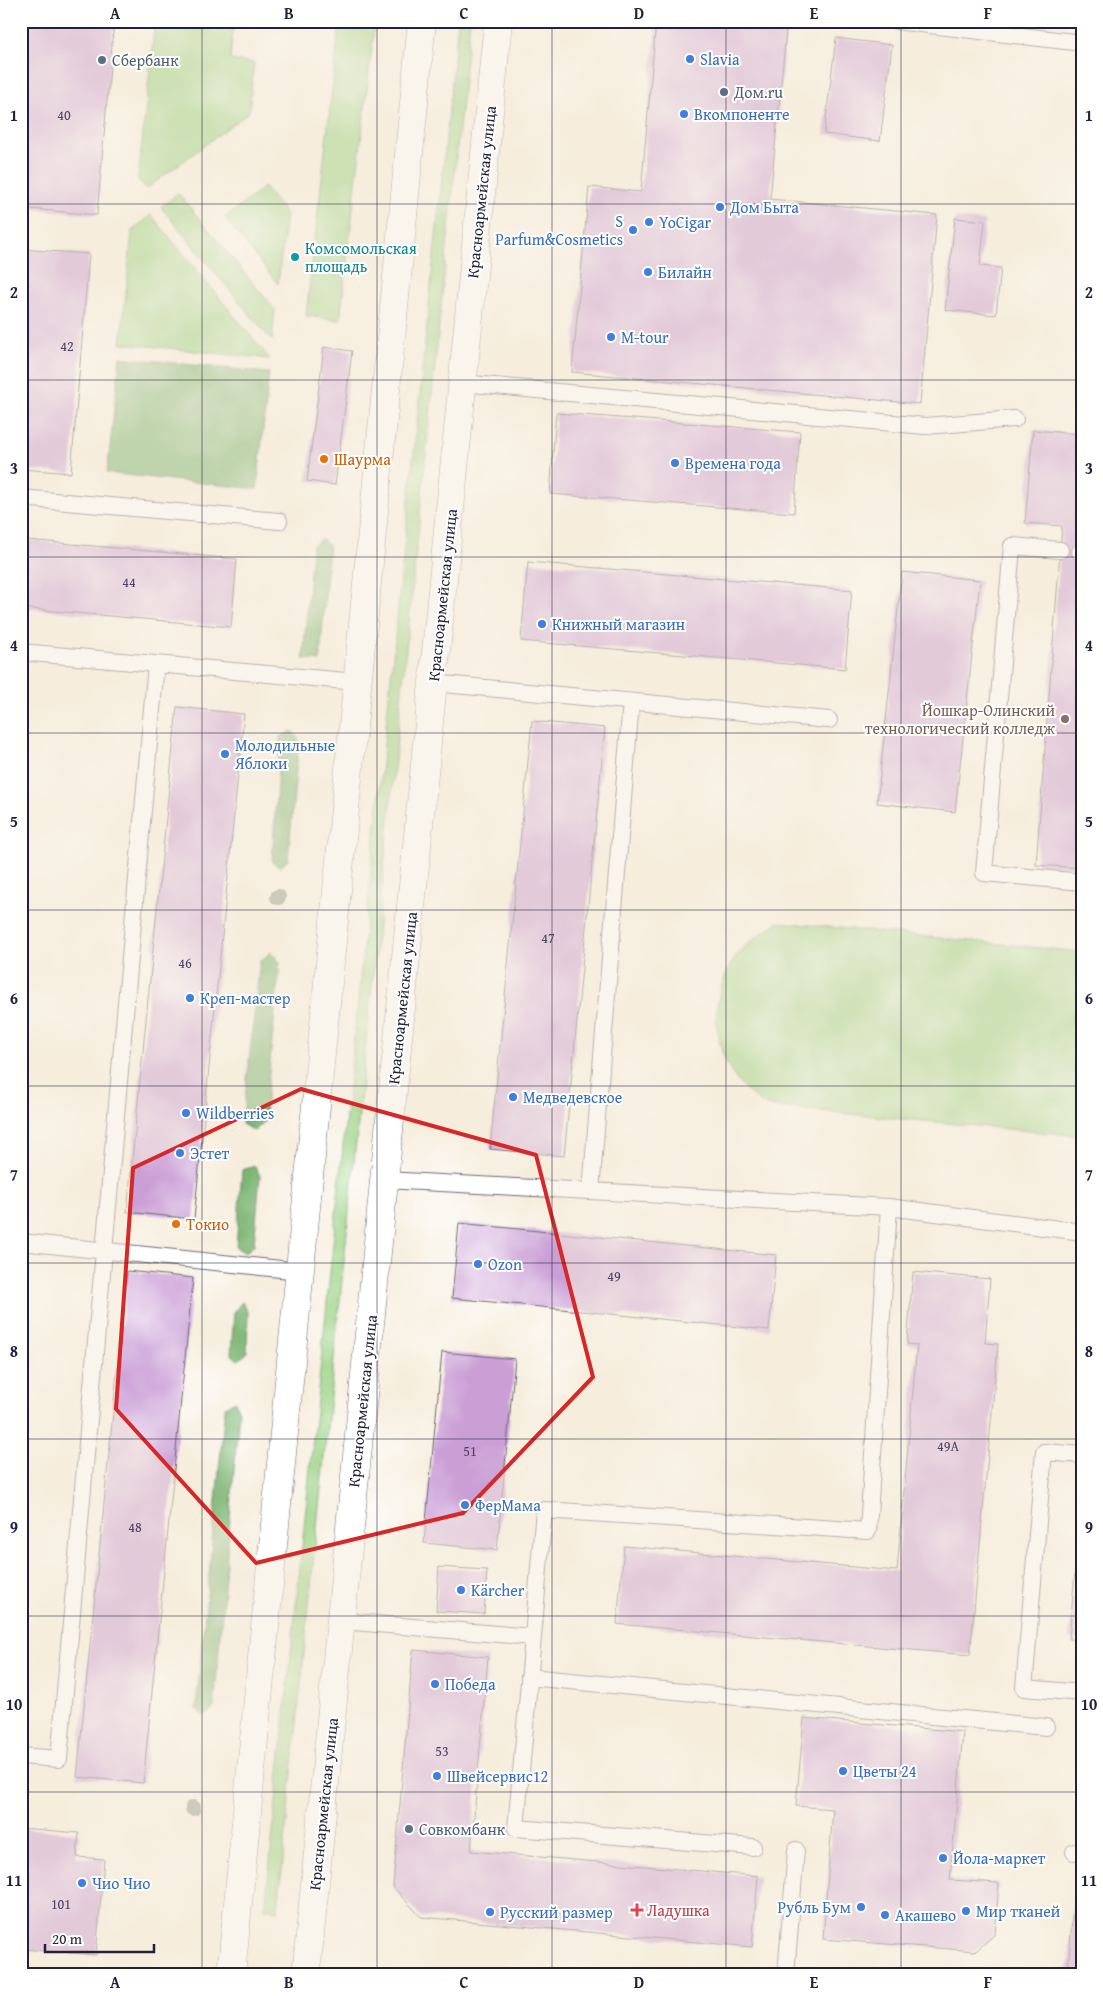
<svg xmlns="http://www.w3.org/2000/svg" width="1103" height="1996" viewBox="0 0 1103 1996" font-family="'Gentium Book Plus',serif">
<rect width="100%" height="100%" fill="#fff"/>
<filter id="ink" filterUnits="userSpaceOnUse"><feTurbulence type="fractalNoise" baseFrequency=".02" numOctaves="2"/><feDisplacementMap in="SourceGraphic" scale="10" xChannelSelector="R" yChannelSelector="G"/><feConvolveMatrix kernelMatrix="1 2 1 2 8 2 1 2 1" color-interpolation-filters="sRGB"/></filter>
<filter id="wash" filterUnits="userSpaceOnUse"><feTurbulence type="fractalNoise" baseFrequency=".0096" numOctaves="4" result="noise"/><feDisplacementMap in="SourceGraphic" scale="20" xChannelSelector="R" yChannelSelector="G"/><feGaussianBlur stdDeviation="1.12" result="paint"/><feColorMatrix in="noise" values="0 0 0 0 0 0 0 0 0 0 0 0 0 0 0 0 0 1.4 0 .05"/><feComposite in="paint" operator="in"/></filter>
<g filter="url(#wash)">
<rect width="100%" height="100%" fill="#f6eddc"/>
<g fill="#9cd385" stroke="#5f7a60">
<path d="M155 21H234L230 60 254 63 249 112 146 189 138 179Z"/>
<path d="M340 21H375L340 320 306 316Z"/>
<path d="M458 21H470L278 1910 265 1909Z"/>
<path d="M264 187 286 214 278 284 225 218Z"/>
<path d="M178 193 275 310 272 341 161 207Z"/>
<path d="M151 215 270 359 121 343 132 231Z"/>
<path d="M779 922 1082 952V1136L766 1106C759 1101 751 1095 745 1089 711 1056 708 997 735 958 746 942 763 932 779 922Z"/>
</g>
<g fill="#7db572" stroke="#506c56">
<path d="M120 357 269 373 257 489 107 473Z"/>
<path d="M321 539 329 545 320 661 303 659 312 546Z"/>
<path d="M292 731 299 740 288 860 280 867 272 862 280 737Z"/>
<path d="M271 952 280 962 264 1122 254 1131 242 1124 260 961Z"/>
<path d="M255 1166 260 1176 254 1245 245 1253 236 1247 242 1170Z"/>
<path d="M242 1302 248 1312 247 1353 238 1360 231 1354 234 1312Z"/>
<path d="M235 1401 239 1412 214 1708 204 1716 196 1709 225 1407Z"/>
</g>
<g id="blocks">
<g fill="#ca9fd6">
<path d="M21 21H114L97 215 21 208Z"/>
<path d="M656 21H787L770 199 937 215 920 404 572 372 589 187 641 192Z"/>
<path d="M836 38 892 45 880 141 824 134Z"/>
<path d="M955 218 985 221 980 266 1001 268 996 315 945 310Z"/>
<path d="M21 249 89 254 71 473 21 469Z"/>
<path d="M324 347 352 351 335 485 307 481Z"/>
<path d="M556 413 800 432 794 513 550 494Z"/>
<path d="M1033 430 1082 434V533L1079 573H1082V868L1036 865 1062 526 1025 523Z"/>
<path d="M27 540 237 559 231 627 21 608Z"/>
<path d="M528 562 852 590 845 669 521 641Z"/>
<path d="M902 572 980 580 955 812 877 803Z"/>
<path d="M177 707 244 714 194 1219 127 1212Z"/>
<path d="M532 721 605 728 564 1156 490 1149Z"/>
<path d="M459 1223 776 1255 769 1330 452 1298Z"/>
<path d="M127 1271 193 1278 143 1783 77 1777Z"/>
<path d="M913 1272 990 1279 985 1343 998 1344 970 1655 617 1624 624 1546 897 1571 917 1345 907 1344Z"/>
<path d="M442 1352 515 1359 497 1550 424 1543Z"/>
<path d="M1080 1515H1082V1640L1069 1639Z"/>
<path d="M439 1567 487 1570 484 1614 436 1611Z"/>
<path d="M413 1650 488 1657 471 1851 758 1876 752 1947 421 1917 393 1887Z"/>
<path d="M804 1718 963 1732 950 1880 999 1883 995 1934 976 1951 823 1939 833 1809 796 1806Z"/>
<path d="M21 1828 79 1833 77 1857 104 1859 96 1955 21 1949Z"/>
<path d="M1074 1895 1082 1896V1971L1068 1970Z"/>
</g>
</g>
</g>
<g filter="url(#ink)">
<use href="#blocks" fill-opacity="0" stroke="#6c6973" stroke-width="1"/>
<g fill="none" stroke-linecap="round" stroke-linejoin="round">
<defs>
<g id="service">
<path d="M896 21 1082 43"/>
<path d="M462 383 925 426 1015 419"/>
<path d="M21 498 279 521"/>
<path d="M1060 550 1012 546 984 873 1082 882"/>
<path d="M1080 552H1082"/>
<path d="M21 652 357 682"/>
<path d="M433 683 829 720"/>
<path d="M384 1180 889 1207 868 1531 544 1510 533 1637"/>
<path d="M591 1191 631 702"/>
<path d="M889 1207 1082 1232"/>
<path d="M21 1242 300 1271"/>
<path d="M1082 1455 1044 1452 1024 1688 1082 1693"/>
<path d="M341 1621 533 1637 516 1828 753 1847"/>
<path d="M529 1677 1046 1727"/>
<path d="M21 1756 59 1759 156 664"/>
<path d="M1074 1852H1082"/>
<path d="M786 1975 796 1850"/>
</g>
<g id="primary">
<path d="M231 1975 422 21"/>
<path d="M306 1975 498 21"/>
</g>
</defs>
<use href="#service" stroke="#6c6973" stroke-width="18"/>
<use href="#primary" stroke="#6c6973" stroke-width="29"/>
<use href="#service" stroke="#fff" stroke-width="16"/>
<use href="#primary" stroke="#fff" stroke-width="28"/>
</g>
<g fill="#999f92">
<circle cx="278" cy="897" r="8"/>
<circle cx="193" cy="1808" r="8"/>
</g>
</g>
<path d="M0 0H1103V1996H0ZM301 1089 536 1155 593 1377 463 1513 256 1563 116 1409 133 1168Z" fill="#f6eddc" fill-opacity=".55" fill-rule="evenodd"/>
<path fill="none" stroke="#d62828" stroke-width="4" stroke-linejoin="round" d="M301 1089 536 1155 593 1377 463 1513 256 1563 116 1409 133 1168Z"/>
<path fill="none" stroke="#22223b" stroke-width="1" stroke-opacity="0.55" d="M202 21V1975M377 21V1975M552 21V1975M726 21V1975M901 21V1975M21 204H1082M21 380H1082M21 557H1082M21 733H1082M21 910H1082M21 1086H1082M21 1263H1082M21 1439H1082M21 1616H1082M21 1792H1082"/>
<g fill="#3f7fe0" stroke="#fff" stroke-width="2">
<circle cx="690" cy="59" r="5"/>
<circle cx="684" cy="114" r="5"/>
<circle cx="720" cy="207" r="5"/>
<circle cx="649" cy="222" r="5"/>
<circle cx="633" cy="230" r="5"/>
<circle cx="648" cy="272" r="5"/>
<circle cx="611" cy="337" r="5"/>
<circle cx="675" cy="463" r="5"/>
<circle cx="542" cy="624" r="5"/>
<circle cx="225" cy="754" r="5"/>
<circle cx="190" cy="998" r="5"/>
<circle cx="513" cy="1097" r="5"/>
<circle cx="186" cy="1113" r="5"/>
<circle cx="180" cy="1153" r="5"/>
<circle cx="478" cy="1264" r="5"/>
<circle cx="465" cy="1505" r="5"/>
<circle cx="461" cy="1590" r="5"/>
<circle cx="435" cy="1684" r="5"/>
<circle cx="843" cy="1771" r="5"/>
<circle cx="437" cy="1776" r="5"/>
<circle cx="943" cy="1858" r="5"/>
<circle cx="82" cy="1883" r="5"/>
<circle cx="861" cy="1907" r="5"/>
<circle cx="966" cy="1911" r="5"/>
<circle cx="490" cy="1912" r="5"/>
<circle cx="885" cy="1915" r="5"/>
</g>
<g fill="#5c6f8a" stroke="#fff" stroke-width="2">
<circle cx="102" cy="60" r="5"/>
<circle cx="724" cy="92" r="5"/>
<circle cx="409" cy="1829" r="5"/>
</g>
<circle fill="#0f9aa8" stroke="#fff" stroke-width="2" cx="295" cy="257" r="5"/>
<g fill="#e8710a" stroke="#fff" stroke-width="2">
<circle cx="324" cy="459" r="5"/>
<circle cx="176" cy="1224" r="5"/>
</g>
<circle fill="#8d6e63" stroke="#fff" stroke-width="2" cx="1065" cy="719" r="5"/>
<path fill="#e0444e" stroke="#fff" stroke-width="2" d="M634.5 1902.5h5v5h5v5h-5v5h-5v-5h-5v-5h5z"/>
<g text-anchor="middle" stroke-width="4" stroke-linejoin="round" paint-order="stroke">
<g font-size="14" fill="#4c4162">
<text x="64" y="120">40</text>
<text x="67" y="351">42</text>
<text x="129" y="587">44</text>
<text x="548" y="943">47</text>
<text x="185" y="968">46</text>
<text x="614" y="1281">49</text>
<text x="948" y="1451">49А</text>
<text x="470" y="1456">51</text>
<text x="135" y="1532">48</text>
<text x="442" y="1756">53</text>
<text x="61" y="1909">101</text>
</g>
<g font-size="16" fill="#366cbe" stroke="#fff" text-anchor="start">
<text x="700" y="65">Slavia</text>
<text x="694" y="120">Вкомпоненте</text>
<text x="730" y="213">Дом Быта</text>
<text x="623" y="227" text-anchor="end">S<tspan x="623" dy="18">Parfum&amp;Cosmetics</tspan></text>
<text x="659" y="228">YoCigar</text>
<text x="658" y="278">Билайн</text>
<text x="621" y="343">M-tour</text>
<text x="685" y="469">Времена года</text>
<text x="552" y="630">Книжный магазин</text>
<text x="235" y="751">Молодильные<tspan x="235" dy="18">Яблоки</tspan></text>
<text x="200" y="1004">Креп-мастер</text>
<text x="523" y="1103">Медведевское</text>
<text x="196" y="1119">Wildberries</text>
<text x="190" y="1159">Эстет</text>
<text x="488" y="1270">Ozon</text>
<text x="475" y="1511">ФерМама</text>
<text x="471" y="1596">Kärcher</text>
<text x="445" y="1690">Победа</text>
<text x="853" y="1777">Цветы 24</text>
<text x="447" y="1782">Швейсервис12</text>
<text x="953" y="1864">Йола-маркет</text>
<text x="92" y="1889">Чио Чио</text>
<text x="851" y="1913" text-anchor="end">Рубль Бум</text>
<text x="976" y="1917">Мир тканей</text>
<text x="500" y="1918">Русский размер</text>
<text x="895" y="1921">Акашево</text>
</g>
<g font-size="16" fill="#4e5e75" stroke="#fff" text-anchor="start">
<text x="112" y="66">Сбербанк</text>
<text x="734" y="98">Дом.ru</text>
<text x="419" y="1835">Совкомбанк</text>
</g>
<g font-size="16" fill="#22223b" stroke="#fff">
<text transform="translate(481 192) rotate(-84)" y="6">Красноармейская улица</text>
<text transform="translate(442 595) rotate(-84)" y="6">Красноармейская улица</text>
<text transform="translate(402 998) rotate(-84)" y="6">Красноармейская улица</text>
<text transform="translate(362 1401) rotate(-84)" y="6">Красноармейская улица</text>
<text transform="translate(323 1804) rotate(-84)" y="6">Красноармейская улица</text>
</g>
<g font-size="16" fill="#0d838f" stroke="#fff" text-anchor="start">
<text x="305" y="254">Комсомольская<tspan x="305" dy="18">площадь</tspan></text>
</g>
<g font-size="16" fill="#c56008" stroke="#fff" text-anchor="start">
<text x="334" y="465">Шаурма</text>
<text x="186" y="1230">Токио</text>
</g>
<g font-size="16" fill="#785e54" stroke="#fff" text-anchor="end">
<text x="1055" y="716">Йошкар-Олинский<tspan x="1055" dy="18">технологический колледж</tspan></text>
</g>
<g font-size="16" fill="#be3a42" stroke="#fff" text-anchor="start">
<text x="647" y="1916">Ладушка</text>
</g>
</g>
<rect width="1103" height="1996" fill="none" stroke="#fff" stroke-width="55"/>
<path d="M45 1944v8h109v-8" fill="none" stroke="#22223b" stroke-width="2.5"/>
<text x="52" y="1944" font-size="15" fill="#22223b" stroke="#ffffff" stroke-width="4" paint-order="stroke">20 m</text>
<rect x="28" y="28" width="1048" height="1940" fill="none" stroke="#22223b" stroke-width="2"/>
<g font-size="16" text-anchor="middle" font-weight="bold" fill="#22223b">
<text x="115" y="19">A</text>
<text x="289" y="19">B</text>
<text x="464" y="19">C</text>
<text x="639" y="19">D</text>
<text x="814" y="19">E</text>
<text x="988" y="19">F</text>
<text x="14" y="121">1</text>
<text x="1089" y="121">1</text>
<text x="14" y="298">2</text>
<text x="1089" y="298">2</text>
<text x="14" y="474">3</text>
<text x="1089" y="474">3</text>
<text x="14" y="651">4</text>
<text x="1089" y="651">4</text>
<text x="14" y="827">5</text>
<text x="1089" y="827">5</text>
<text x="14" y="1004">6</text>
<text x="1089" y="1004">6</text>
<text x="14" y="1180">7</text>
<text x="1089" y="1180">7</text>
<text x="14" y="1357">8</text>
<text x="1089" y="1357">8</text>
<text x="14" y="1533">9</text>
<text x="1089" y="1533">9</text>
<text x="14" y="1710">10</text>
<text x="1089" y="1710">10</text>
<text x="14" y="1886">11</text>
<text x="1089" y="1886">11</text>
<text x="115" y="1988">A</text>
<text x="289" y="1988">B</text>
<text x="464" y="1988">C</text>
<text x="639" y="1988">D</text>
<text x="814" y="1988">E</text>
<text x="988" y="1988">F</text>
</g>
</svg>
